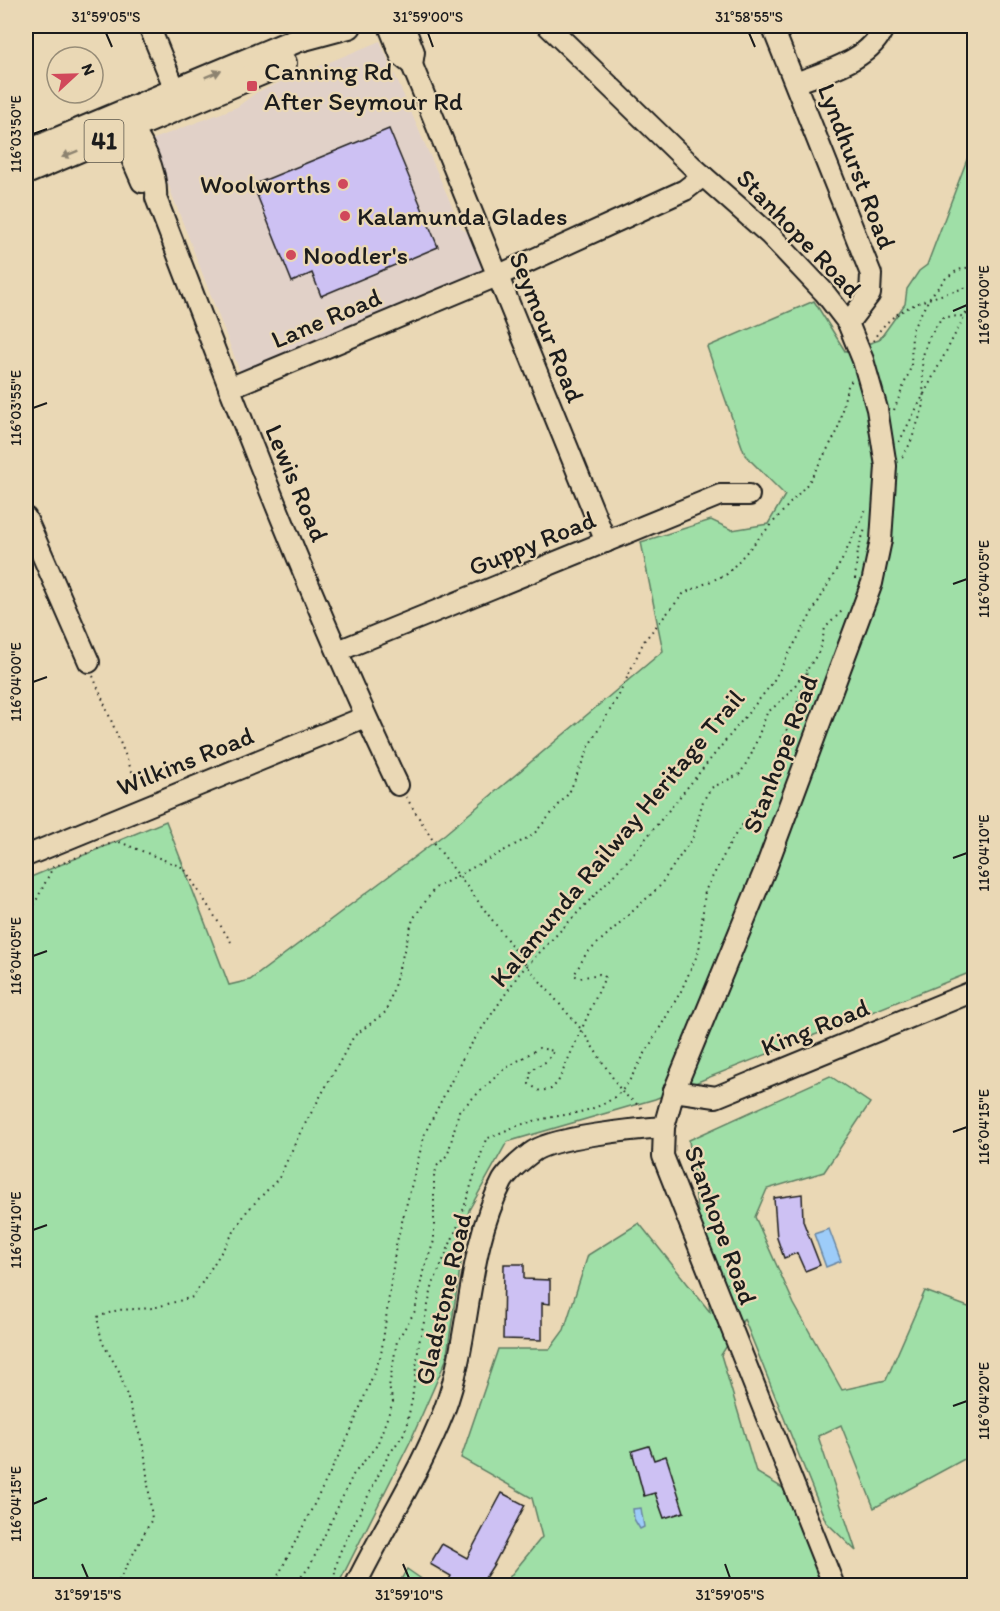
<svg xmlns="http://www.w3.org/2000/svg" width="1000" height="1611" viewBox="0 0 1000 1611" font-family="Itim,sans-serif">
<rect width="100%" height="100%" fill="#ead8b5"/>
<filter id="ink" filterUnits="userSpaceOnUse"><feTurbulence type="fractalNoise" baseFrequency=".0167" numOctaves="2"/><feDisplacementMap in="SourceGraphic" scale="12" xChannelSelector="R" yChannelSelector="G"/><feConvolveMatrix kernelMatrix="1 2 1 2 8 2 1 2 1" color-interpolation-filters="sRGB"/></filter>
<g filter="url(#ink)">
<path fill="#e1d1c8" d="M380 41 462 229 474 236 490 272 241 374 151 140 237 107 257 92Z"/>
<g fill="#9fdfa7" stroke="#5e7e62" stroke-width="1.5">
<path d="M974 141V971L655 1099 507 1142 469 1210 446 1360 410 1442 338 1585 26 1586V879L166 821 229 985 250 980 445 834 663 651 641 542 711 520 732 530 768 524 785 495 745 455 707 347 814 301 845 351 879 340 905 304 907 289 919 271 927 265Z"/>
<path d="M830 1076 870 1103 824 1172 767 1189 755 1217 794 1304 842 1390 886 1380 925 1291 974 1309V1456L968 1457 874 1508 841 1425 818 1436 856 1551 826 1522 744 1319 721 1355 756 1472 786 1490 822 1585H503L542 1537 532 1498 461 1458 498 1349H550L564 1330 588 1255 639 1223 710 1312 689 1140Z"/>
<path d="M407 1569 430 1585H398Z"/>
</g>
<g fill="#9dccf9" stroke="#6986a1" stroke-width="1.5">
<path d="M829 1229 841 1261 826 1267 814 1234Z"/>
<path d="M641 1508 644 1527 640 1529 634 1519 633 1509Z"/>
</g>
<g fill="#cdc1f3" stroke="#1c1c1c" stroke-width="1.5">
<path d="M389 129 438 247 321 296 312 273 292 282 253 185Z"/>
<path d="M802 1194 803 1221 820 1265 805 1271 797 1253 784 1258 777 1238 774 1198Z"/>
<path d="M504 1264H524V1279L550 1280V1304L542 1303V1340L503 1339Z"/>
<path d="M649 1446 654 1460 666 1456 684 1512 664 1518 655 1493 644 1496 632 1451Z"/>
<path d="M502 1493 525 1505 494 1564 480 1586H446L451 1576 430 1564 442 1544 467 1558Z"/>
</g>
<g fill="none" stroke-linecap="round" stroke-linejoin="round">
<defs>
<g id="minor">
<path d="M149 26 181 104"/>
<path d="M389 26 401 56 412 65 606 542"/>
<path d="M404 26 414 52 412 65"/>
<path d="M548 26 692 166 770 235 824 292 848 323 863 360 877 409 886 466 881 540 872 583 767 865 674 1091 664 1127 663 1156 834 1586"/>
<path d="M772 26 871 274 870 294 848 323"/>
<path d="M796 83C826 71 872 60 884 26"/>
<path d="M121 117V134L142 182"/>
<path d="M124 118C141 136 158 173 156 198 232 395 307 594 398 785"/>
<path d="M229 388 497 276 685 190 703 176"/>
<path d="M26 518 89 662"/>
<path d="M338 651 720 495H749"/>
<path d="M26 856 365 717"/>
<path d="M674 1091 716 1097 974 991"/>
<path d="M355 1586C384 1527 420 1472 444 1411 472 1337 465 1253 502 1182 507 1172 522 1160 531 1153 550 1137 637 1129 664 1127"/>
</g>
<g id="major">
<path d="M26 153 297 40 349 26"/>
<path d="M26 172 284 63"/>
</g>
</defs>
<use href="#minor" stroke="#1c1c1c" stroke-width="24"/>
<use href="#major" stroke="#1c1c1c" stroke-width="28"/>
<g stroke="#1c1c1c" stroke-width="2" stroke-dasharray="1.5 4.5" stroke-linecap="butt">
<path d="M873 341C893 303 938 297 974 285"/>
<path d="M894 410 911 367 912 330 930 297 946 278 958 270 974 266"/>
<path d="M899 442 974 298"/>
<path d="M902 457 910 444 924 405 922 359 928 339 942 317 963 316 974 311"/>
<path d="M855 579 858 550 865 529"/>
<path d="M93 676 140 791"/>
<path d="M406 797 437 847 527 966 581 1029 622 1092 645 1111"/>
<path d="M26 921 53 867 117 841 184 868 231 942"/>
<path d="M116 1586 152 1519 144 1449 119 1371 102 1342 97 1317 118 1310 153 1308 193 1297 247 1211 279 1178 300 1133 354 1036 387 1011 413 919 435 888 533 835 569 793 591 742 619 695 644 641 684 593 727 574 809 482 837 432 847 388 852 380"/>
<path d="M273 1586 349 1435 381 1355 396 1245 425 1133 466 1052 519 974 629 859 771 685 842 560 866 509"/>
<path d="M294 1586 310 1566 353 1475 377 1445 393 1402 389 1387 397 1341 415 1311 423 1272 434 1241V1177L437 1166 448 1154 459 1111 503 1070 539 1048 554 1051 547 1061 531 1070 529 1084 540 1091 551 1089 558 1082 605 977 599 974 580 978 574 975 586 954 659 887 693 837 703 801 711 788 740 774 752 753 767 713 789 694 806 670"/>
<path d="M332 1586 339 1554 388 1456 405 1432 412 1400 419 1343 433 1284 459 1223 486 1139C500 1133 515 1126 530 1122 566 1112 604 1116 628 1083L681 991 699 951 705 891 733 838 779 773 782 742 804 685 807 670 820 650 825 628 844 609"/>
</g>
<use href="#minor" stroke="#ead8b5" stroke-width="20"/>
<use href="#major" stroke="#ead8b5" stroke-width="24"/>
</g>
<defs><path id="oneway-solid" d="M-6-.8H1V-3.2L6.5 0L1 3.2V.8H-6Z" transform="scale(1.5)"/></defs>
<g fill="#8d8370">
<use href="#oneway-solid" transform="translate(213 74) rotate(-22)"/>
<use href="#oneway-solid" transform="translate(70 154) rotate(158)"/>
</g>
</g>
<path fill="none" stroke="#1c1c1c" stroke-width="2" d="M106 33 112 47M428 33 433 47M749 33 755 47M33 134 47 129M953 311 967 305M33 408 47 403M953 584 967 579M33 682 47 677M953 858 967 853M33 956 47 951M953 1132 967 1127M33 1230 47 1225M953 1406 967 1401M33 1504 47 1498M82 1564 88 1578M403 1564 409 1578M725 1564 730 1578"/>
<g fill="#d1495b" stroke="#ead8b5" stroke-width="2">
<rect x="246" y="80" width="12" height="12" rx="3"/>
<circle cx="343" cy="184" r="6"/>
<circle cx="345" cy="216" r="6"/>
<circle cx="291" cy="255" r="6"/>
</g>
<g text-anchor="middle" stroke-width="4.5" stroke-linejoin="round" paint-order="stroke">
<rect fill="#ead8b5" stroke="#5a544a" stroke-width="1.5" x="84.5" y="120" width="39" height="42" rx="4.5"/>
<g font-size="24" font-weight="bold" fill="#1c1c1c">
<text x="104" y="149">41</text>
</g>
<g font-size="26" fill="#1c1c1c" stroke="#ead8b5" text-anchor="start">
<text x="264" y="80">Canning Rd<tspan x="264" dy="30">After Seymour Rd</tspan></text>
<text x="331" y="193" text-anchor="end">Woolworths</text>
<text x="357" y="225">Kalamunda Glades</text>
<text x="303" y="264">Noodler's</text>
</g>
<g font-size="26" fill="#1c1c1c" stroke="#ead8b5">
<text transform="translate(857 166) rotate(69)" y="9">Lyndhurst Road</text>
<text transform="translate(799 233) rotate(46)" y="9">Stanhope Road</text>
<text transform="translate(326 318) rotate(-23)" y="9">Lane Road</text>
<text transform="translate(547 327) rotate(68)" y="9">Seymour Road</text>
<text transform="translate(297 483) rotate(67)" y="9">Lewis Road</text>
<text transform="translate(532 543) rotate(-22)" y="9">Guppy Road</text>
<text transform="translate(780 754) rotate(-69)" y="9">Stanhope Road</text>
<text transform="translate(185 761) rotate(-22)" y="9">Wilkins Road</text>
<text transform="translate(617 838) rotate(-50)" y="9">Kalamunda Railway Heritage Trail</text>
<text transform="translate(815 1027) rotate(-22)" y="9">King Road</text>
<text transform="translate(721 1225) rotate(70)" y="9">Stanhope Road</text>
<text transform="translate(443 1299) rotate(-77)" y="9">Gladstone Road</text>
</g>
</g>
<rect width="1000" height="1611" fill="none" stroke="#ead8b5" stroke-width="66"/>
<g transform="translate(75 75) rotate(68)"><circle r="28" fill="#ead8b5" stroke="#988d78" stroke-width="1.5"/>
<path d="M0-4.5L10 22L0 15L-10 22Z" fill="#d1495b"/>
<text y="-9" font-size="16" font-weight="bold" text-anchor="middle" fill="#1c1c1c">N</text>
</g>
<rect x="33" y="33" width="934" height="1545" fill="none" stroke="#1c1c1c" stroke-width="2"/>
<g font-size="15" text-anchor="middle" fill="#1c1c1c">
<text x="106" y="22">31°59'05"S</text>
<text x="428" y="22">31°59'00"S</text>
<text x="749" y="22">31°58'55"S</text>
<text transform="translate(16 134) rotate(-90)" y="5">116°03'50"E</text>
<text transform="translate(984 305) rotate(-90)" y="5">116°04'00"E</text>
<text transform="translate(16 408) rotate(-90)" y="5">116°03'55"E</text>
<text transform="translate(984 579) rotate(-90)" y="5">116°04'05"E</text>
<text transform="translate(16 682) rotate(-90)" y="5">116°04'00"E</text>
<text transform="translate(984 853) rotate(-90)" y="5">116°04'10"E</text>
<text transform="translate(16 956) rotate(-90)" y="5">116°04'05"E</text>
<text transform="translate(984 1127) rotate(-90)" y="5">116°04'15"E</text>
<text transform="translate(16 1230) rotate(-90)" y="5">116°04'10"E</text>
<text transform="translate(984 1401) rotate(-90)" y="5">116°04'20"E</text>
<text transform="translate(16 1504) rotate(-90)" y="5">116°04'15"E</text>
<text x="88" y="1600">31°59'15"S</text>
<text x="409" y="1600">31°59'10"S</text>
<text x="730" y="1600">31°59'05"S</text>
</g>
</svg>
